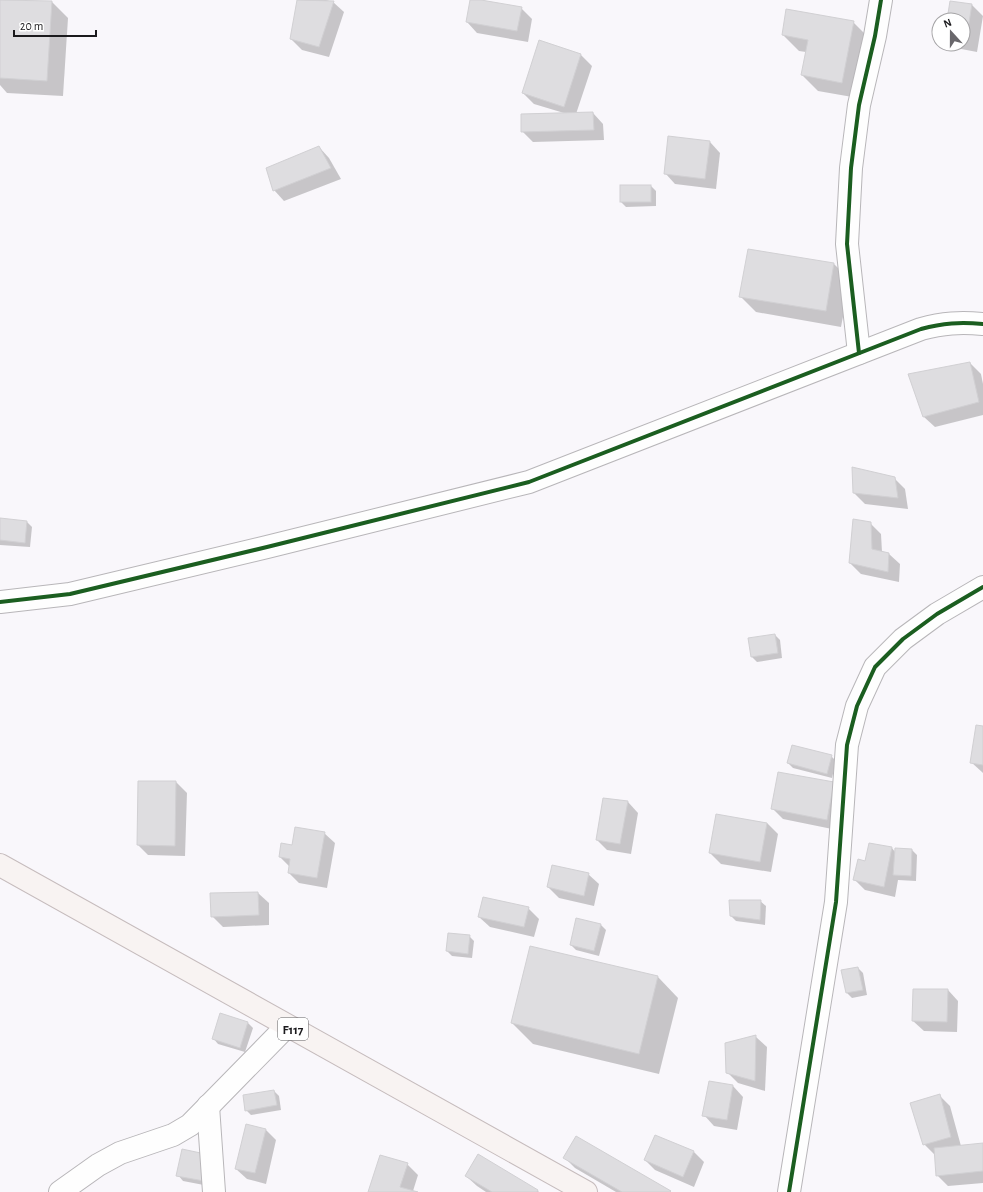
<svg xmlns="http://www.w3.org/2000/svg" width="983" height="1192" viewBox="0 0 983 1192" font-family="'Alegreya Sans',sans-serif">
<rect width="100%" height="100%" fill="#f9f7fb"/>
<g fill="#0003">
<path d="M0 0 52 2 68 18 63 96 7 93 0 85Z"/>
<path d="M298 0H326L333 2 344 12 329 57 302 50 291 39Z"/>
<path d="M471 0 521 8 532 19 528 42 477 33 467 22Z"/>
<path d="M951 2 972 5 983 16 977 52 956 48 952 44H963V20H948Z"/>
<path d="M853 22 869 38 858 98 818 91 802 75 806 52 799 51 783 35Z"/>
<path d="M540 42 581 55 592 66 576 114 593 113 603 124 604 140 533 142 522 131 564 113 534 104 523 93Z"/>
<path d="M710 142 720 153 716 189 675 184 665 173Z"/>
<path d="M319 147 329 158 341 179 284 201 274 190Z"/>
<path d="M651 186 656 191V206L626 207 621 202Z"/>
<path d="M834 264 850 280 841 327 756 312 740 296Z"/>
<path d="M970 363 981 374 983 384V415L935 427 924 417Z"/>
<path d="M894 478 905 489 908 509 865 504 854 493Z"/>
<path d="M0 519 27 522 32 527 30 547 0 545Z"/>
<path d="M870 523 881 534 882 552 889 554 900 564 899 582 861 574 850 563Z"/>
<path d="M775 635 780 640 782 658 757 662 752 657 749 639Z"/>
<path d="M983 727V773L971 762Z"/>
<path d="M831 756 836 761 832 778 793 768 788 763Z"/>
<path d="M139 782H176L187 793 185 856 148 855 138 845Z"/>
<path d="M834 783 837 830 783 819 772 808Z"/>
<path d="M604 799 628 802 638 813 631 854 607 850 597 840Z"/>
<path d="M717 815 767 823 778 834 771 872 721 864 710 853Z"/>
<path d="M324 833 335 843 327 888 299 883 289 873 290 867 280 857 293 846Z"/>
<path d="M892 848 895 852 896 849 912 850 917 855 916 881 898 880 895 897 865 890 854 879 866 862Z"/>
<path d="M588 874 599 884 594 906 559 898 548 887Z"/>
<path d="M258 893 269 903V925L223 927 212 916V894Z"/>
<path d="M760 901 766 906 765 925 736 921 731 916Z"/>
<path d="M528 908 539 919 534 937 490 927 479 917Z"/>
<path d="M577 919 601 925 606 930 599 956 576 950 571 945Z"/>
<path d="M469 936 474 941 472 958 452 956 447 951Z"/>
<path d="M858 968 863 973 867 995 852 998 847 993Z"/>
<path d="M658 977 678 998 659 1074 533 1044 512 1023Z"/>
<path d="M948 990 958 1001 957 1032 924 1031 913 1021Z"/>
<path d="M221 1014 248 1023 253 1028 245 1052 218 1044 213 1038Z"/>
<path d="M756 1037 767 1047 765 1091 738 1083 727 1072 726 1043Z"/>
<path d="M733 1086 743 1097 737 1130 714 1126 704 1115Z"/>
<path d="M274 1091 279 1096 281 1110 251 1115 246 1110Z"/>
<path d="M939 1095 950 1106 961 1146 983 1144V1183L948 1186 937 1175 935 1155 924 1144Z"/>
<path d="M266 1130 276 1140 266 1184 247 1179 236 1169Z"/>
<path d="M694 1152 704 1162 694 1187 655 1170 645 1160Z"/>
<path d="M478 1155 538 1191 539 1192H486L477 1186 466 1176Z"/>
<path d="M209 1156V1186L183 1181 178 1175Z"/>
<path d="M564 1157 671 1191V1192H616L575 1168Z"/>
<path d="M407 1164 418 1175 413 1191 415 1192H369Z"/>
</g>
<g fill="#dedde0" stroke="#d1d0d3">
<path d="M0 0 52 1 47 81 0 78Z"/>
<path d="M297 0 334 1 319 47 290 39Z"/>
<path d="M470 0H481L522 7 517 31 466 22Z"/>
<path d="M950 1 972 4 966 41H963V20H947Z"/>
<path d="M786 9 854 21 842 83 801 75 808 40 782 35Z"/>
<path d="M539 40 581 54 564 107 522 93Z"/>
<path d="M593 112 594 130 521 132V114Z"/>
<path d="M668 136 710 141 705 179 664 174Z"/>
<path d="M319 146 331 168 273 191 266 168Z"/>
<rect x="620" y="185" width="31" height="17"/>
<path d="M748 249 834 263 826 311 739 297Z"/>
<path d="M970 362 979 402 923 417 908 374Z"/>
<path d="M852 467 895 477 898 498 853 493Z"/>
<path d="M0 518 27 521 25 543 0 540Z"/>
<path d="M853 519 871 522 872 549 889 553 888 572 849 563Z"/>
<path d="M775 634 778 653 751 657 748 638Z"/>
<path d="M976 725 983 726V765L970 763Z"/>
<path d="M792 745 832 755 827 774 787 763Z"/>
<path d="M778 772 834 782 827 820 771 809Z"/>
<path d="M138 781H176L175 846 137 845Z"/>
<path d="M603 798 628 801 620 844 596 840Z"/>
<path d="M716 814 767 823 760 862 709 853Z"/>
<path d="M295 827 325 832 317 878 288 873 290 859 279 857 281 843 292 845Z"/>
<path d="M869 843 892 847 884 887 853 880 858 859 865 861Z"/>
<path d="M895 848 912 849 911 876 893 875Z"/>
<path d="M552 865 589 873 584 896 547 887Z"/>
<path d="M258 892 259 915 211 917 210 893Z"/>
<path d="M483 897 529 907 524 927 478 917Z"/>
<path d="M729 900H761L760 920 730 916Z"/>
<path d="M576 918 601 924 594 951 570 945Z"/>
<path d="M448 933 470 935 468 954 446 951Z"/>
<path d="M530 946 658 976 639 1054 511 1023Z"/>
<path d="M858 967 863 990 846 993 841 970Z"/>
<path d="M913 989H948L947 1022 912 1021Z"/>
<path d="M220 1013 248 1022 240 1048 212 1039Z"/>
<path d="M756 1035 755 1081 726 1073 725 1043Z"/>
<path d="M709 1081 733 1085 727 1120 702 1116Z"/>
<path d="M274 1090 277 1105 245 1111 243 1095Z"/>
<path d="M940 1094 951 1137 923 1145 910 1103Z"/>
<path d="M246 1124 266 1129 255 1173 235 1169Z"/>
<path d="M655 1135 694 1151 683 1177 644 1160Z"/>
<path d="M576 1136 671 1191 670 1192H622L563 1158Z"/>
<path d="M983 1143V1171L936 1176 934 1148Z"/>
<path d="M182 1149 210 1155 204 1181 176 1176Z"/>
<path d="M478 1154 538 1190 537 1192H492L465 1176Z"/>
<path d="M380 1155 408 1163 400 1187 418 1192H368Z"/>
</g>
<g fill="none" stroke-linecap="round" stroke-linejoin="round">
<defs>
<g id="minor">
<path d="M859 353 847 244 851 168 859 105 875 36 881 0"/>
<path d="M0 602 70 594 267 547 529 482 921 329C943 323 960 322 983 324"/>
<path d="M208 1106 214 1192"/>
<path d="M60 1192 98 1165 120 1153 173 1135 190 1125 287 1026"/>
<path d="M789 1192 836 902 847 745 857 706 875 667 903 639 937 614 983 587"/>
</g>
<path id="primary" d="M0 865 586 1192"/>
</defs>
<use href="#minor" stroke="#b8b6b9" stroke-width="24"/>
<use href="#primary" stroke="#c6bcbd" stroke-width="24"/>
<use href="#minor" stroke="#fefefe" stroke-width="22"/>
<use href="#primary" stroke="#f8f3f2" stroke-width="22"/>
<defs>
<g id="cycleway">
<path d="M859 353 847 244 851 168 859 105 875 36 881 0"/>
<path d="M0 602 70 594 267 547 529 482 921 329C943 323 960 322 983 324"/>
<path d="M789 1192 836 902 847 745 857 706 875 667 903 639 937 614 983 587"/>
</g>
</defs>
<use href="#cycleway" stroke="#fff" stroke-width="6"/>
<use href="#cycleway" stroke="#1b5e20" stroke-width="4"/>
</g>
<g text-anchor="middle" stroke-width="3.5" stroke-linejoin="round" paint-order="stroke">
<rect fill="#fff" stroke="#5f5f61" stroke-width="1" x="278" y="1018" width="30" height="22" rx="3"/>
<g font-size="13" font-weight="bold" fill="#1b1a1d">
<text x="293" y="1034">F117</text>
</g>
</g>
<g transform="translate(951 32) rotate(339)"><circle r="19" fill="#ffffff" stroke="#a4a3a5"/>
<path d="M0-3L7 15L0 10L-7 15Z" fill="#69676b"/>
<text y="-6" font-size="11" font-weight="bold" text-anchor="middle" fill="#1b1a1d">N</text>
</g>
<path d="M14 30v6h82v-6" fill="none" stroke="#1b1a1d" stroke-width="2"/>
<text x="20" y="30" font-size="12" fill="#1b1a1d" stroke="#ffffff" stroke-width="3" paint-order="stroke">20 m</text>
</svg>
